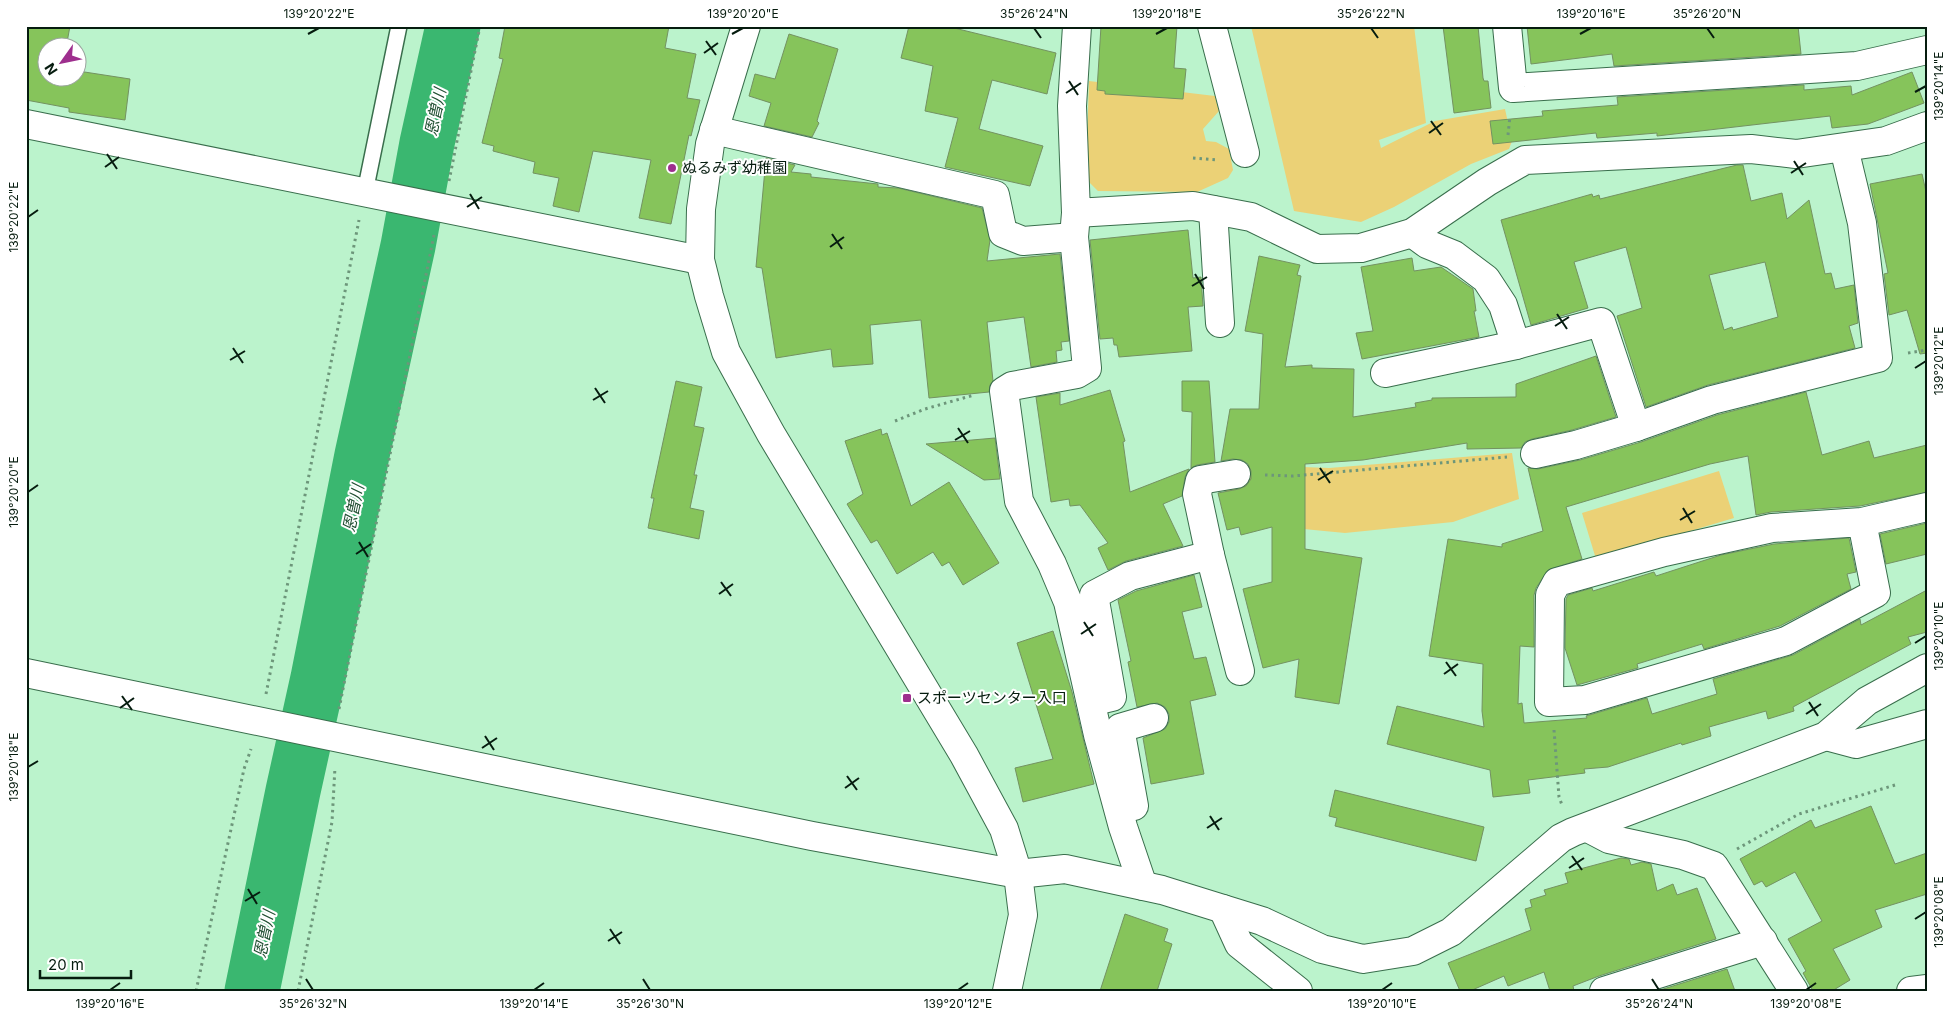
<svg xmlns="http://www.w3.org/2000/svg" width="1953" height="1017" viewBox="0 0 1953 1017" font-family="Inter,'Noto Sans JP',sans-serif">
<rect width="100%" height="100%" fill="#bbf3cc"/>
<g fill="#ebd176">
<path d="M1251 26H1414L1426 123 1379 140 1381 148 1435 121 1505 109 1512 141 1509 149 1471 164 1394 207 1361 222 1294 211Z"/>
<path d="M1089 81 1215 96 1219 111 1203 129 1206 141 1216 142 1229 149 1233 170 1228 178 1197 192 1098 191 1089 182 1086 172Z"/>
<path d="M1512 453 1519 499 1453 522 1345 533 1230 522 1222 464 1329 468Z"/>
<path d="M1719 471 1734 518 1596 559 1582 513Z"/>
</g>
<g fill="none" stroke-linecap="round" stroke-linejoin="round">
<path stroke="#3ab770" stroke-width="55" d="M252 991 293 791 318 678 362 455 408 246 427 143 453 26"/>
</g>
<g fill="#86c45b" stroke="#739261" fill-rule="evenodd">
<path d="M26 26H70L66 48H48V78H78V71L130 79 125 120 69 112V108L26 100Z"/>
<path d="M505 26H669L665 48 696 54 687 98 700 100 691 136 689 135 671 224 639 218 651 160 593 151 579 212 553 206 559 178 533 173 535 162 493 151 494 146 482 143 503 59 499 58Z"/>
<path d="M909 26H946L1056 53 1047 94 992 80 979 129 1043 146 1030 186 945 167 958 118 925 111 933 66 901 58Z"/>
<path d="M1101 26H1177L1174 68 1186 69 1183 99 1105 94V91L1097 90Z"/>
<path d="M1443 26H1478L1483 78 1484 81H1488L1491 108 1454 113Z"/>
<path d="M1527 26H1798L1801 54 1614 66 1612 54 1531 64Z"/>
<path d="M789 34 838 49 817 121 819 123 812 137 764 126 771 103 749 96 755 74 775 79Z"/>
<path d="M1912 72 1924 103 1868 124 1832 128 1830 116 1657 136V133L1597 138 1596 133 1493 144 1490 121 1543 116 1542 111 1618 105 1617 97 1804 85V90L1851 86 1852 95Z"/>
<path d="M766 158 795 165 791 172 811 174V177L878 184V187L898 188 982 208 990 240 987 261 1060 254 1069 341 1061 342 1062 350 1056 351 1057 362 1031 367 1024 317 987 322 993 381 990 385 989 392 929 398 921 320 870 325 873 364 833 367 831 349 776 358 762 268 756 267Z"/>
<path d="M1737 165H1743L1751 201 1782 193 1787 219 1809 200 1825 274 1831 273 1835 289 1854 285 1858 323 1849 326 1855 348 1708 385 1646 407 1617 316 1642 308 1626 247 1574 262 1588 308 1531 325 1501 220 1592 194 1593 197 1599 195 1600 199ZM1765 262 1778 317 1733 330 1732 327 1724 330 1709 275Z"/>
<path d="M1922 174 1927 196V353L1920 354 1907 310 1889 315 1884 274 1888 273 1870 184Z"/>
<path d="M1188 230 1193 278 1201 277 1203 306 1188 307 1192 351 1119 357 1117 345H1114L1113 338 1100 339 1090 240Z"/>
<path d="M1259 256 1300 265 1297 275 1301 276 1285 367 1312 365V368L1354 369 1353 417 1416 407 1415 403 1432 400V398L1516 397V384L1596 356 1616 417 1572 430 1532 439 1525 442 1521 448 1467 449V443L1363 460 1305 464V549L1362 558 1339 704 1295 697 1299 659 1263 668 1243 589 1272 582V527L1241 535 1239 527 1227 530 1218 493 1239 489 1246 486 1251 479V471L1248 464 1242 460 1233 459 1221 461 1230 409H1259L1263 334 1245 331Z"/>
<path d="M1412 258 1414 271 1441 267 1473 289 1476 311H1474L1479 337 1362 359 1356 333 1373 331 1361 267Z"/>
<path d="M676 381 702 387 694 426 704 428 694 475H697L690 508 704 511 699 539 648 528 654 498H651Z"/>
<path d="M1182 381H1209L1215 462 1197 465 1191 468 1192 412 1182 411Z"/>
<path d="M1110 390 1125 441 1123 442 1130 492 1189 469 1185 477 1182 496 1163 504 1183 546 1126 561 1108 570 1098 548 1108 543 1080 505 1070 506 1069 499 1051 502 1036 397 1060 393V405Z"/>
<path d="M1806 392 1822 455 1869 441 1874 458 1927 445V492L1860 506 1771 512 1756 515 1748 456 1710 464 1566 507 1582 559 1548 570 1536 588 1534 595V647L1520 646 1518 704 1522 703 1524 723 1587 718 1586 716 1647 698 1652 714 1717 694 1713 679 1793 655 1860 619 1861 625 1927 590V632L1908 637 1911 644 1793 707 1794 711 1768 719 1766 711 1709 727 1711 736 1682 745 1681 743 1608 767 1584 769 1585 773 1528 780 1530 793 1493 797 1490 770 1387 744 1397 706 1484 727 1482 711 1483 664 1429 656 1448 539 1502 547V544L1543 531 1528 468 1538 469 1580 460 1641 442 1717 415Z"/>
<path d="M881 429 882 435 887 433 911 506 949 482 999 563 963 585 949 562 942 566 933 552 897 574 877 540 871 543 847 504 863 494 845 441Z"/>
<path d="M995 438 1000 479 984 480 926 444Z"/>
<path d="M1927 523V554L1886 564 1880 534Z"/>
<path d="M1849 538 1856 572 1847 574 1851 589 1780 626 1704 649 1702 644 1637 664 1638 668 1577 685 1565 648 1566 599 1568 595 1592 588 1593 591 1654 572 1656 576 1721 555 1774 544Z"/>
<path d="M1194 575 1202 607 1182 612 1194 659 1206 657 1216 695 1190 701 1204 774 1151 784 1143 738 1165 729 1169 722V714L1165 707 1157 703 1137 707 1128 662 1131 661 1118 600 1136 591Z"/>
<path d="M1053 631 1072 692 1094 784 1023 802 1015 768 1053 759 1017 643Z"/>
<path d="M1335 790 1484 827 1476 861 1335 826 1337 818 1329 816Z"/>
<path d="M1871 806 1895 864 1927 853V894L1875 910 1882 927 1833 949 1850 980 1832 991H1813L1803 973 1806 971 1788 939 1822 921 1795 872 1766 887 1762 881 1754 885 1740 859 1811 820 1815 828Z"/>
<path d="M1621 858 1629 859 1631 865 1642 862 1651 864 1657 891 1673 884 1677 895 1697 888 1716 939 1599 976 1573 986 1574 991H1550L1544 972 1508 986 1504 976 1470 991H1460L1448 963 1531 930 1525 909 1532 907 1530 900 1546 895 1544 890 1568 883 1565 873Z"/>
<path d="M1125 914 1168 929 1164 941 1172 944 1157 991H1100Z"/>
<path d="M1727 969 1735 991H1657Z"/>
</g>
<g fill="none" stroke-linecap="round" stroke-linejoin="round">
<defs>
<path id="service" d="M365 192 399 26"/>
<g id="minor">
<path d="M1077 26 1072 106 1076 213 1193 206 1251 217 1317 249 1361 248 1412 233 1487 182 1525 160 1751 149 1796 154 1886 141 1927 126"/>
<path d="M1212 26 1245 153"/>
<path d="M1507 26 1513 88 1857 66 1927 50"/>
<path d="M26 124 700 260"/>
<path d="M714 130 995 195 1003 233 1023 241 1074 237"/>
<path d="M1213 210 1220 323"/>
<path d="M1076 213 1074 237 1087 368 1077 374 1012 386 1004 391 1019 501 1052 564 1068 602 1098 735 1123 827 1143 886"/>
<path d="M1412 233 1427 244 1454 255 1486 279 1503 305 1516 345"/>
<path d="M1385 373 1516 345 1601 322 1636 427"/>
<path d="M1535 454 1576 445 1636 427 1712 400 1878 358 1862 223 1844 148"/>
<path d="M1862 522 1876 593 1786 641 1585 700 1549 702 1550 595 1557 582 1664 552 1772 528 1862 522 1927 507"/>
<path d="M1210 555 1240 671"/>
<path d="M26 673 812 836 1018 874"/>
<path d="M1091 702 1112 697 1094 595 1130 576 1210 555 1197 494 1200 480 1236 474"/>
<path d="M1134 806 1120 728 1154 718"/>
<path d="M1588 828 1609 839 1683 855 1714 866 1794 991"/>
<path d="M1223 909 1239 944 1298 991"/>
<path d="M1604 991 1763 941"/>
<path d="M1911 991 1927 989"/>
</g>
<g id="tertiary">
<path d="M746 26 710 144 701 209 700 260 709 296 726 352 771 434 964 755 1004 829 1018 874 1023 915 1007 991"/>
<path d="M1826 736 1856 744 1927 724"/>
<path d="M1018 874 1065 869 1162 890 1262 921 1322 949 1363 959 1413 951 1451 932 1561 838 1573 832 1826 736 1867 701 1927 668"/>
</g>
</defs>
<use href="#service" stroke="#396e4c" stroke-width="18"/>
<use href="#minor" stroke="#396e4c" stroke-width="30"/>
<use href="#tertiary" stroke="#396e4c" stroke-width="30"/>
<g stroke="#6d967a" stroke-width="3" stroke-dasharray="2.5 4" stroke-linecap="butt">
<path d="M1508 135 1510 116"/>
<path d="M1193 158 1218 160"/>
<path d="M449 181 480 26"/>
<path d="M1908 353 1927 350"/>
<path d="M895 421 925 409 974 395"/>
<path d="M1265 475 1293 476 1507 457"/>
<path d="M266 694 359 220"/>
<path d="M339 709 434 235"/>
<path d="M1554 730 1559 797 1562 805"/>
<path d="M1737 849 1799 814 1895 785"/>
<path d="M196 991 244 769 251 749"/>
<path d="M298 991 332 822 335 767"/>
</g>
<use href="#service" stroke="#fff" stroke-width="15"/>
<use href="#minor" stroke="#fff" stroke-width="28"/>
<use href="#tertiary" stroke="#fff" stroke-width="28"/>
</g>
<path fill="none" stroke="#061c0f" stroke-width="2" d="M1034 28 1041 38M1371 28 1378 38M1707 28 1714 38M308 34 319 28M732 34 743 28M1156 34 1167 28M1580 34 1591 28M706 41 716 55M704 53 718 43M1069 81 1078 95M1915 92 1926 86M1066 93 1081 83M1431 121 1441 135M1429 133 1443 123M107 154 117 169M1794 161 1803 175M105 167 119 157M1791 173 1806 163M470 194 479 209M467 207 482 197M28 217 38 210M832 234 842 249M830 247 844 237M1195 274 1204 289M1192 286 1207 277M1557 314 1567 329M1555 326 1569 317M233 348 243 363M230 360 245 351M1915 368 1926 361M595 388 605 403M593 400 608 391M958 428 968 443M955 440 970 431M1320 468 1330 483M1318 480 1333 471M28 492 38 485M1683 508 1692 523M1680 520 1695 511M359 542 368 557M356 554 371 544M721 582 731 596M719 594 733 584M1084 622 1093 636M1081 634 1096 624M1915 643 1926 636M1446 662 1456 676M1444 674 1458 664M122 696 132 710M1809 702 1818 716M120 708 134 698M1806 714 1821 704M485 736 494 750M482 748 497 738M28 767 38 761M847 776 857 790M845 788 859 778M1210 816 1219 830M1207 828 1222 818M1572 856 1582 870M1569 868 1584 858M248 889 257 904M245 901 260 892M1915 919 1926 912M610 929 620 944M608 941 622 932M306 979 313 990M643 979 650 990M1652 979 1659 990M110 990 120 983M534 990 544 983M958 990 968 983M1382 990 1392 983M1806 990 1816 983"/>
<g fill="#9e2f8e" stroke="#fff" stroke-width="2">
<circle cx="672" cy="168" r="5"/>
<rect x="902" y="693" width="10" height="10" rx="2.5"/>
</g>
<g text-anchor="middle" stroke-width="4" stroke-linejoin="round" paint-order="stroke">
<g font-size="15" fill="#061c0f" stroke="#fff" text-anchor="start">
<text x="682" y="173">ぬるみず幼稚園</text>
<text x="917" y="703">スポーツセンター入口</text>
</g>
<g font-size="16" font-style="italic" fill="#204f32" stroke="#fff">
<text transform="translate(435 112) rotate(-78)" y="6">恩曽川</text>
<text transform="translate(353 508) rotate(-78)" y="6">恩曽川</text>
<text transform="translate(264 934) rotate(-78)" y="6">恩曽川</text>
</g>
</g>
<rect width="1953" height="1017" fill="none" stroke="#ffffff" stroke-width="55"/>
<g transform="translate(62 62) rotate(237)"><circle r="24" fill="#ffffff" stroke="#9ba49f"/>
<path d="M0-4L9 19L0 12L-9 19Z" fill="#9e2f8e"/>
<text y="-8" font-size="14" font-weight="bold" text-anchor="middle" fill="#061c0f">N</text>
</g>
<path d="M40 970v8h91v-8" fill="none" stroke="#061c0f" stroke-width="2.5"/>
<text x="48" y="970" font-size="15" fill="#061c0f" stroke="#ffffff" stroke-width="4" paint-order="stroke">20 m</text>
<rect x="28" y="28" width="1898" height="962" fill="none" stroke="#061c0f" stroke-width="2"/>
<g font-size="12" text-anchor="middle" fill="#061c0f">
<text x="319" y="18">139°20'22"E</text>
<text x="743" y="18">139°20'20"E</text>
<text x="1034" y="18">35°26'24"N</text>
<text x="1167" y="18">139°20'18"E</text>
<text x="1371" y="18">35°26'22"N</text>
<text x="1591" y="18">139°20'16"E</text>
<text x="1707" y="18">35°26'20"N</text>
<text transform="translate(1939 86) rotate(-90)" y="4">139°20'14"E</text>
<text transform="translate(14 217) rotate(-90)" y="4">139°20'22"E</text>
<text transform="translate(1939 361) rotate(-90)" y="4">139°20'12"E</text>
<text transform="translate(14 492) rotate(-90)" y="4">139°20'20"E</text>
<text transform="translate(1939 636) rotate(-90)" y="4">139°20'10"E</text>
<text transform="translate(14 767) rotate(-90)" y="4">139°20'18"E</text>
<text transform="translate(1939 912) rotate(-90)" y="4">139°20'08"E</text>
<text x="110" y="1008">139°20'16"E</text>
<text x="313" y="1008">35°26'32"N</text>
<text x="534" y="1008">139°20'14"E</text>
<text x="650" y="1008">35°26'30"N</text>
<text x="958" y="1008">139°20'12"E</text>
<text x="1382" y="1008">139°20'10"E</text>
<text x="1659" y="1008">35°26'24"N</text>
<text x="1806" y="1008">139°20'08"E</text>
</g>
</svg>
